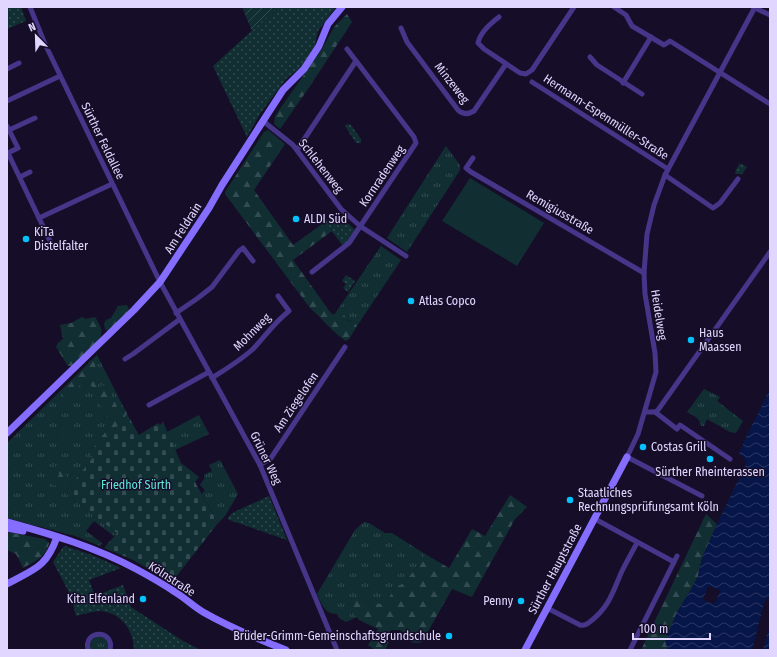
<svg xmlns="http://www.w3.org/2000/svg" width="777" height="657" viewBox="0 0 777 657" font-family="'Fira Sans Condensed',sans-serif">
<defs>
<pattern id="grass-tufts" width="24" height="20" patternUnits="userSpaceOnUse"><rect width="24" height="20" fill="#112f33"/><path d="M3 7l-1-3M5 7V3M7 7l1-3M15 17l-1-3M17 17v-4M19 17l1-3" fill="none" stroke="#334c52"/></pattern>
<pattern id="forest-firs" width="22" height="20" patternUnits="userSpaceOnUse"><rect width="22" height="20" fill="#112f33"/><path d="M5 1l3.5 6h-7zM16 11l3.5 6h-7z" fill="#334c52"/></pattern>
<pattern id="cemetery-stones" width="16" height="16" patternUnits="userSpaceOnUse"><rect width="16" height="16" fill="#112f33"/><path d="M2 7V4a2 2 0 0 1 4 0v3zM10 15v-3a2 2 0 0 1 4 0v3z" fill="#334c52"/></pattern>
<pattern id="park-dots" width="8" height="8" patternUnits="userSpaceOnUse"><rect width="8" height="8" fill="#112f33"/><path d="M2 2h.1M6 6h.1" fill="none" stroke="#334c52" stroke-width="1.8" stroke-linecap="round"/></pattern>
<pattern id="garden-furrows" width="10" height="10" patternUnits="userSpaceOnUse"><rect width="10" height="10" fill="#112f33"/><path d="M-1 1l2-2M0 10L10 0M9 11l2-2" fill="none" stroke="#334c52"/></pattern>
<pattern id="water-waves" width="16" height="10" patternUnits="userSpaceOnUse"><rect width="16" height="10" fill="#071649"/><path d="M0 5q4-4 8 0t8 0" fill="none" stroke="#2b3764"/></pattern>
</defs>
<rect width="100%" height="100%" fill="#160e28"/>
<g fill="url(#grass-tufts)">
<path d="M446 146 460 165V170L407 252 387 238Z"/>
<path d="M381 246 401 260 357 326 354 322 334 315Z"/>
<path d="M97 355 127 414 65 493 117 533 114 536 94 521 86 531 102 543 100 546 75 536 7 518V443Z"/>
<path d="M704 389 720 397 717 401 743 421 736 433 730 432 707 419 704 426H701C700 418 694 416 687 412Z"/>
<path d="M199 415 209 434 175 450 167 432Z"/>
<path d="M220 460 238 494 225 516 218 523 202 494 205 490 200 485 204 479V475L212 471 209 465Z"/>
<path d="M364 522 369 523 385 533H392L425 554 422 563 416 568 404 583 396 588 390 596 381 605 366 602 360 599 347 605 357 617 346 622 339 618 337 614C324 614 322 604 317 594L355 530Z"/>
<path d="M98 636 104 637 108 642V650H90C90 642 90 640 98 636Z"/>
</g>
<g fill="url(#forest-firs)">
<path d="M347 14 352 22 308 89 280 129 274 124 275 116 322 49 334 27Z"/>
<path d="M268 130 285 144 254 190 293 245 325 222 332 231 293 260 330 312 334 315 340 314 345 316 347 320 354 322 357 326 349 339 346 341C332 332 323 319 310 308L225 194V192L264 132Z"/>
<path d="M127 305 130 311 108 331 105 329 104 324 106 320 111 318 118 306Z"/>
<path d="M82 317 86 319 95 317C98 322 103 329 101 335 99 345 80 359 72 366H68L56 347 58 343 63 339 60 325 71 323Z"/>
<path d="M91 360 95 363V366C101 370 102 377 100 383L97 385V388H93L87 380 85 379 78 387 80 394 73 395 69 400 62 397 61 395 64 390 86 368 88 363Z"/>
<path d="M102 385 106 386V391L111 393 112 396 106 405 103 407H101L97 395 100 387Z"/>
<path d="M113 402H115L117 407 121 413H123L126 410 127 414 94 456H91L90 453 106 431 107 409Z"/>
<path d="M58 465 63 468 68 481 54 486 47 479 49 477H58L59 474 55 466Z"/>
<path d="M510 495 527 507 515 519 472 597 452 589 422 642C417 644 412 643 408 640V637L400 630H391L386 638 389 642 385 650H375L368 645 378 629 359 620 347 605 350 601 360 599 366 602 381 604 390 596 396 587 404 583 416 568 422 563 425 554 449 568 472 529 485 536Z"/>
<path d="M706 514 717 524 702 558 698 576 692 588 677 612 666 641 668 650H641Z"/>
<path d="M7 532 45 539 49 543C47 556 34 562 23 568L16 554 7 550Z"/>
</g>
<path fill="url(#cemetery-stones)" d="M127 414 139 435 158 423 160 425 163 422 181 463 199 477 195 482 218 523 172 582 131 559 104 548 117 533 65 493Z"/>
<g fill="url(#park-dots)">
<path d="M7 7H21L26 21 7 29Z"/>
<path d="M278 7H336L318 31 315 45 301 67 286 79 260 114 247 137 213 66Z"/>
<path d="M347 124 351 125 361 139V143H356L345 126Z"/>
<path d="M740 163 747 167 742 174H735L736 170Z"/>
<path d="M337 213 355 230 348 240 343 246 325 222Z"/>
<path d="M346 275 355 281 348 292 343 288 346 284 342 281Z"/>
<path d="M269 496 287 540 227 519 232 513Z"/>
<path d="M65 546 92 555 121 568 89 580 95 596 123 585 131 607 183 641 201 650H134C134 630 120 611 98 611 90 612 83 614 76 616L71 596 53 562 63 547Z"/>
</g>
<path fill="url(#garden-furrows)" d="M242 7H278L252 31Z"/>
<g fill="#112f33">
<path d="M470 178 544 223 517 266 442 221Z"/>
<path d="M61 421 74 424 72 438 58 436Z"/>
</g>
<g fill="url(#water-waves)">
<path d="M770 389V597L766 599 764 603 752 650H668L665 641 677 612 692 588 698 576 702 558 717 524 746 464V459L739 454 746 437Z"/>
<path d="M770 625V650H763Z"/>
</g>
<path fill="#160e28" d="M708 586 720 590 715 604 703 600Z"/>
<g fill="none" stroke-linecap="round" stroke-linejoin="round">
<g stroke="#45368a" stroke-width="5">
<path d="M30 7 45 44 160 282 260 465 337 650"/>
<path d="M614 7 626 15 632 26 664 45 670 41 770 104"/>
<path d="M753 7 770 15"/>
<path d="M499 17C491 23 480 33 478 43L484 49 520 73 526 74 532 70 574 7"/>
<path d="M401 28 407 42 458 110C463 115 469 114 474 111L506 64"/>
<path d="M590 57 597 65 642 94"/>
<path d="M7 69 19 63"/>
<path d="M532 82 668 169"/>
<path d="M623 83 651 37"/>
<path d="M7 101 60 76"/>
<path d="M263 121 293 145 341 209 360 226 406 256"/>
<path d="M7 126 18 148 8 153 39 218"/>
<path d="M9 130 35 118"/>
<path d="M297 150 356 61"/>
<path d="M473 158 466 168 471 172 644 273"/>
<path d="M665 175 713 208 720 203 738 179"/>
<path d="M20 177 30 172"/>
<path d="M50 241 39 218 112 184"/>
<path d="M312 272 349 243 416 143 414 137 347 49"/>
<path d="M176 313 198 298 212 287 239 251 243 248 253 261"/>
<path d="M125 359 133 354 180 319"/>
<path d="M212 378C226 369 241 360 253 349 265 336 275 322 289 311L278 296"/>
<path d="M149 405 209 372"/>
<path d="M645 412H655L658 410 770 252"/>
<path d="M655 412 677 429 680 425 730 459"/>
<path d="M260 465 271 458 345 347"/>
<path d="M702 496 627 457 638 434 656 372 655 353 645 294 644 273 647 234 654 205 665 175 755 7"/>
<path d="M595 519 674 562"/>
<path d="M547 608 580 625C585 626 587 624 591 621 610 606 613 591 622 571 627 561 632 552 637 543"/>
<path d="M88 650C83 629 115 629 110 650"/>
<path d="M630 650 677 556"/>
</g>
<g stroke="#856dff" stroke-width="7">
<path d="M7 433 134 310 160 282 209 208 222 185 263 121 283 90 304 69 319 46 328 24 342 7"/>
<path d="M7 522C51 534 95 547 136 569 149 576 163 584 175 592 185 598 193 606 203 612 229 627 258 639 286 650"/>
<path d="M7 528 23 531"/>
<path d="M7 584C34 569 46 568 57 537"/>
<path d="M525 650 627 457"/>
</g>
</g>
<g fill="#02c2ff" stroke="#160e28" stroke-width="1.5">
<circle cx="296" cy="219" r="4"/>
<circle cx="26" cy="239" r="4"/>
<circle cx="411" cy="301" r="4"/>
<circle cx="691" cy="340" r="4"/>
<circle cx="643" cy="447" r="4"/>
<circle cx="710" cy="459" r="4"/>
<circle cx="570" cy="500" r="4"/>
<circle cx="143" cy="599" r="4"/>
<circle cx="521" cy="601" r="4"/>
<circle cx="449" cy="636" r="4"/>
</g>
<g text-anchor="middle" stroke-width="3" stroke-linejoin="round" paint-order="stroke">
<g font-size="12" fill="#e0d6ff" stroke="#160e28">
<text transform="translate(452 83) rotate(52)" y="4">Minzeweg</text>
<text transform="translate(606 117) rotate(33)" y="4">Hermann-Espenmüller-Straße</text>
<text transform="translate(103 141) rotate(64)" y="4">Sürther Feldallee</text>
<text transform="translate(321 166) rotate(52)" y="4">Schlehenweg</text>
<text transform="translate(382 176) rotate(-56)" y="4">Kornradenweg</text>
<text transform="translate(560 212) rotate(30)" y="4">Remigiusstraße</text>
<text transform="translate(183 228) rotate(-57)" y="4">Am Feldrain</text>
<text transform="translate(659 315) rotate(81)" y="4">Heidelweg</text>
<text transform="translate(252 332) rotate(-45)" y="4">Mohnweg</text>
<text transform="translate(296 402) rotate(-56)" y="4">Am Ziegelofen</text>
<text transform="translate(266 458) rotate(64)" y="4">Grüner Weg</text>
<text transform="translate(555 569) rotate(-62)" y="4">Sürther Hauptstraße</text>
<text transform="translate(172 579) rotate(33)" y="4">Kölnstraße</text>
</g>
<g font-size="12" fill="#e0d6ff" stroke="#160e28" text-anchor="start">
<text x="304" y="223">ALDI Süd</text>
<text x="34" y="236">KiTa<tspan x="34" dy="14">Distelfalter</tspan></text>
<text x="419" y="305">Atlas Copco</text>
<text x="699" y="337">Haus<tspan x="699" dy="14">Maassen</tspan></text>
<text x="651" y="451">Costas Grill</text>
<text x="710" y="476" text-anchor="middle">Sürther Rheinterassen</text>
<text x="578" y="497">Staatliches<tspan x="578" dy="14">Rechnungsprüfungsamt Köln</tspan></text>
<text x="135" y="603" text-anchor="end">Kita Elfenland</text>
<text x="513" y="605" text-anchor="end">Penny</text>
<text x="441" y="640" text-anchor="end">Brüder-Grimm-Gemeinschaftsgrundschule</text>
</g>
<g font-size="12" fill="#59e7d8" stroke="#160e28">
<text x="136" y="489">Friedhof Sürth</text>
</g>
</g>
<rect width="777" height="657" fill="none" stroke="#e0d6ff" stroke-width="16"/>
<g transform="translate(36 36) rotate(337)" stroke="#160e28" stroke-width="3" paint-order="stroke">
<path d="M0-3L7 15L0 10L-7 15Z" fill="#e0d6ff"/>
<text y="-6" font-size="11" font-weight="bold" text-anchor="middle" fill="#e0d6ff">N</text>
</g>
<path d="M633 633v6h77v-6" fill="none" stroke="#e0d6ff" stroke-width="2"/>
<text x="639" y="633" font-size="12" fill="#e0d6ff" stroke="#160e28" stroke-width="3" paint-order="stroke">100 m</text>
</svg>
